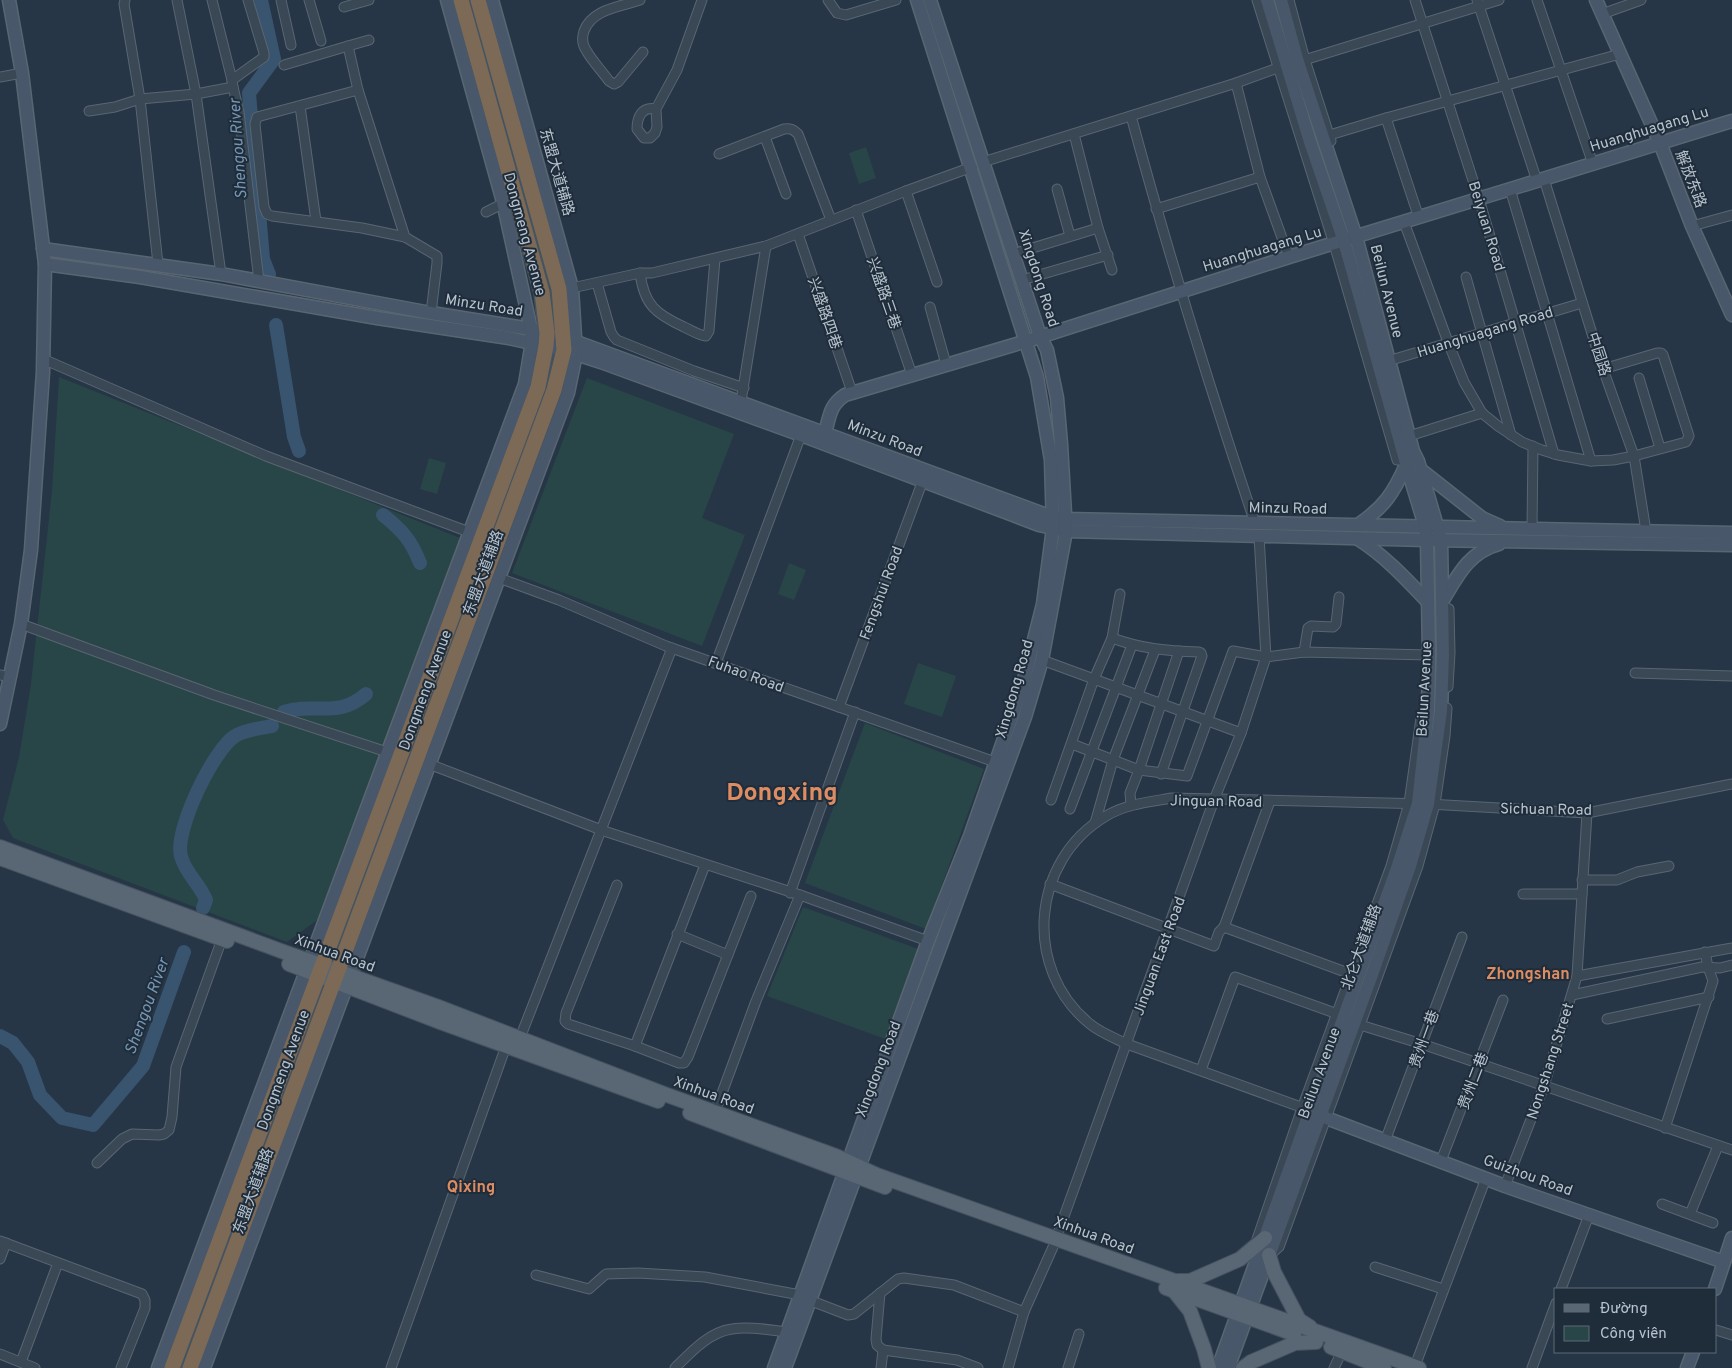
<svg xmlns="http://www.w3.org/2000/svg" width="1732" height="1368" viewBox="0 0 1732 1368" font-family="Overpass,'Noto Sans SC',sans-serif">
<rect width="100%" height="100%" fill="#263646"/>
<g fill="#284647">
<path d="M866 147 876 178 859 184 849 153Z"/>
<path d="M59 377 460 538 320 918 287 942 13 838 3 820 19 757 31 684 52 491Z"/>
<path d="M587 378 734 434 702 518 745 535 702 646 512 573Z"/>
<path d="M429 458 446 463 437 494 420 489Z"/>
<path d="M789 563 806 570 794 600 778 594Z"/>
<path d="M918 663 956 676 942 717 904 704Z"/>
<path d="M865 723 984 769 926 929 805 883Z"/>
<path d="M803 907 921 950 888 1040 767 996Z"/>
</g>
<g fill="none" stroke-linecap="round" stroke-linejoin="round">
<g stroke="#38546e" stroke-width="14">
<path d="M261 0 274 59 249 93 263 259 269 274"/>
<path d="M276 325 294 437 299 451"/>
<path d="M383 515C402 530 411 540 420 563"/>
<path d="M284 712C314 702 338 719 366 694"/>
<path d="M203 908 206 900C200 884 185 873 181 856 174 831 213 750 235 736 245 730 260 728 272 726"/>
<path d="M0 1036 13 1043 28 1062 40 1095 62 1118 93 1125 143 1066 184 952"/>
</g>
<defs>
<g id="street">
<path d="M125 0 124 4 140 99 158 264"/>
<path d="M177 0 196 94 221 274"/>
<path d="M212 0 232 80"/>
<path d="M281 0 291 45"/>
<path d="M309 0 321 41"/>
<path d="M640 0C620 7 592 9 584 31 582 37 582 44 586 50 592 61 602 71 609 81L614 84 618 82 643 52"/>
<path d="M828 0 837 13 846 15 896 0"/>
<path d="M1257 0 1334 244 1397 460H1405"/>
<path d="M1289 0 1305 60 1331 141"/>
<path d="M1415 0 1479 199 1554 454"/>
<path d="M1477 0 1537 181"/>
<path d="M1537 0 1593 164"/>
<path d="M344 7 369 0"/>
<path d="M1602 14 1641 0"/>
<path d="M348 46 369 40"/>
<path d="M1301 61 1499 0"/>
<path d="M284 65 348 46 358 90 405 237"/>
<path d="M0 77 22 73"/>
<path d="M1236 83 1260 177"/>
<path d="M233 87 239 112 259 281"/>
<path d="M358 90 257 117 255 124 264 207 267 214 272 216 362 228 405 237 437 256V263L431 313"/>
<path d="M300 106 316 221"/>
<path d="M656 109C642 106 637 117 637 129L644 138H650L655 133 657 127 656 109 677 70 702 0"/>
<path d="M89 111 115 107 140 99 196 94 233 87 232 80 264 57V53L248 0"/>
<path d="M1131 116C1168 253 1210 389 1255 523"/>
<path d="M1386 118 1419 218"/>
<path d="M1074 134 1098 228 1112 270"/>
<path d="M765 137 786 194"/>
<path d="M1323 137 1386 118 1620 54"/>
<path d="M719 154 784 129C790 128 793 129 798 134L831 220"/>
<path d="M983 162 1236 83 1283 66"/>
<path d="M1544 179 1603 369 1634 456 1646 531"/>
<path d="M1057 189 1070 236"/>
<path d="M1510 189 1591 461"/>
<path d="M906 191 937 282"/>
<path d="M1156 209 1260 177 1289 257"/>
<path d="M856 210 912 375"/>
<path d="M486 212 508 201"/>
<path d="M1404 222 1448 342 1464 382 1482 413 1498 426 1522 442 1542 450 1558 455 1591 461 1613 460 1634 456 1686 442 1689 436 1663 355 1661 353H1657L1603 369"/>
<path d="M1692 226 1732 215"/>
<path d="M798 234 852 392"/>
<path d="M1013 254 1098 228"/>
<path d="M715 259 709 331 706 336C698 335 691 330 684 327 656 314 644 305 640 273H652L766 246"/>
<path d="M1466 277 1511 435"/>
<path d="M1022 280 1108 255"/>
<path d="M597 283 611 332 614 337 617 340 694 371 744 388"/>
<path d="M572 288 640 273"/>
<path d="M930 307 946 364"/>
<path d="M43 359 266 456 469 532"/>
<path d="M1388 361 1582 303"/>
<path d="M1639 378 1660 448"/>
<path d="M741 401 766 246 906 191 972 167"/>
<path d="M1409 436 1482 413"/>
<path d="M1532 528 1533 446"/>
<path d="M499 578 559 600 666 646 995 762"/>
<path d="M1443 606 1449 609 1450 653 1448 687"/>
<path d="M21 624 214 695 393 754"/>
<path d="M1112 638C1142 649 1168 651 1199 652L1201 653 1202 656 1161 774"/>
<path d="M1304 652 1308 628 1311 626 1333 627 1336 624 1339 597"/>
<path d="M1042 660 1241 733"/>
<path d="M716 663 801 435"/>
<path d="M1635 673 1732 676"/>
<path d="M0 675 11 677"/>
<path d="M839 707 923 480"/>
<path d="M1072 744 1139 770 1187 776 1233 651 1266 657 1304 652 1429 655"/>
<path d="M429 764 604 831 800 895 928 941"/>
<path d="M1051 800 1094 679 1112 638 1120 594"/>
<path d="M1270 801 1224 927 1356 976"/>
<path d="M1131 805 1130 793 1139 770 1179 651"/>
<path d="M1070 809 1132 645"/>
<path d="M1095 823 1113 760 1155 650"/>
<path d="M1582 880H1617L1637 872 1669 866"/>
<path d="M1050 884 1214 946 1219 932 1224 927"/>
<path d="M617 885 566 1013 565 1021 568 1024 635 1046 679 1063H684L688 1057 751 896"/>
<path d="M790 893 855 712"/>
<path d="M1523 894H1582"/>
<path d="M677 934 728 955"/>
<path d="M1577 976 1732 948"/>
<path d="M1572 995 1702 967 1720 968 1732 965"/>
<path d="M1607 1019 1709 997"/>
<path d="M1357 1024 1422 1044 1732 1150"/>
<path d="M520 1038 672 648"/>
<path d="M635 1046 705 865"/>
<path d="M1201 1070 1235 977 1343 1016"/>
<path d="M1309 1110 1127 1044C1115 1038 1101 1033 1090 1024 1022 969 1031 860 1106 816 1126 804 1149 802 1172 798L1428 804 1587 813 1732 784"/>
<path d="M715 1112 756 1001 800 895"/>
<path d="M1665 1128 1713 981 1708 967 1705 952"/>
<path d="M1385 1141 1462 937"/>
<path d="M1441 1161 1503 1000"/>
<path d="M97 1163 122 1139 132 1134 159 1135 164 1134 169 1130 172 1117 176 1067 222 939"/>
<path d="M1505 1186 1544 1086 1577 976 1587 813"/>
<path d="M1662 1204 1713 1223"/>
<path d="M1690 1214 1718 1146"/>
<path d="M0 1241 142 1294 145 1300V1308L121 1368"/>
<path d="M1255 1245 1302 1108 1391 866 1409 803 1421 718"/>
<path d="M1270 1255 1279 1247 1418 866 1435 804 1445 736 1447 708"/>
<path d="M0 1259 6 1243"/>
<path d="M1375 1267 1443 1289"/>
<path d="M536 1275 589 1289 606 1274 638 1273 705 1277 800 1295"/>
<path d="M1561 1289 1589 1215"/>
<path d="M880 1293 876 1339 877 1345 883 1350 881 1368"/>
<path d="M809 1300 848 1315 854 1314 898 1279 904 1278 954 1285 1024 1312"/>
<path d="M1716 1330 1732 1335"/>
<path d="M883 1350 957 1360 978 1368"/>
<path d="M0 1354 35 1368"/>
<path d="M21 1362 58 1263"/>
<path d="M1415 1366 1486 1178"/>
<path d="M391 1368 506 1046"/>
<path d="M675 1368C691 1352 709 1332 732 1329 750 1326 769 1330 787 1332"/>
<path d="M1008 1368 1024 1312 1053 1247 1214 800 1241 733 1266 657 1259 536"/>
<path d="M1068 1368 1079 1334"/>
<path d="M1334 1368 1342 1351"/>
<path d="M1532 1368 1556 1303"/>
</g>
<g id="secondary">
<path d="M1596 0 1660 143 1692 226 1732 315"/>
<path d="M43 249 221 274 431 313 531 329 563 337 1052 517 1065 519 1732 533"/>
<path d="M45 264 140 277 377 318 509 338 564 350 601 362 801 435 1013 515 1039 525 1066 531 1427 540 1732 545"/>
<path d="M825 433C830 415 830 405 845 395L1027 341 1289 257 1732 121"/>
<path d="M1421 470 1482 518 1500 526"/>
<path d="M1358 525C1384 507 1393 494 1406 465"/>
<path d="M1358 539C1385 556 1406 579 1428 602"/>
<path d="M1443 600C1458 575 1469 552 1499 544"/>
<path d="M0 724 21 624 31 550 43 372 45 264 22 73 9 0"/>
<path d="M1321 1116 1505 1186 1724 1262"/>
<path d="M1715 1289 1732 1238"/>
<path d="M158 1368 525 384 532 342 531 329 503 202 447 0"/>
<path d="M204 1368 568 393 576 354 572 288 492 0"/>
<path d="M774 1368 928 941 970 836 1022 687 1043 604 1053 528 1051 460 1037 377 917 0"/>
<path d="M785 1368 1025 717 1042 660 1066 531 1061 444 1057 398 1047 350 1040 336 930 0"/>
<path d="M1218 1368 1397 868 1418 803 1428 710 1429 655 1427 540 1425 526 1405 460 1344 241 1310 142 1267 0"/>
<path d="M1228 1368 1373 972 1410 866 1428 804 1441 711 1443 655 1441 540 1418 461 1413 451 1356 237 1298 62 1281 0"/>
<path d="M1687 1368 1693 1352"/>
</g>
<g id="primary">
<path d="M0 847 284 952 436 1006 667 1095 836 1156 877 1175 1419 1368"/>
<path d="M0 858 227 941"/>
<path d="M289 964 440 1022 658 1101"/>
<path d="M690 1113 885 1187"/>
<path d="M1269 1255 1274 1272 1299 1320 1310 1327"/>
<path d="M1178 1281H1190L1240 1259 1265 1238"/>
<path d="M1166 1288 1294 1334"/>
<path d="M1174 1291 1190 1311 1204 1349 1209 1368"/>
<path d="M1331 1347 1384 1368"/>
<path d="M1243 1368 1251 1362 1295 1343 1316 1342"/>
</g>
<g id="highway">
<path d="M172 1368 538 387 546 346 547 333 542 292 461 0"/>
<path d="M190 1368 554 390 564 350 559 289 478 0"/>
</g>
</defs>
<use href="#street" stroke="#596672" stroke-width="11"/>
<use href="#secondary" stroke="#596672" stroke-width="15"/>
<use href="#primary" stroke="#44515e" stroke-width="16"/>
<use href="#highway" stroke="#455360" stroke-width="18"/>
<use href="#street" stroke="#3a4855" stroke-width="9"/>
<use href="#secondary" stroke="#485769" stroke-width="12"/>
<use href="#primary" stroke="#596775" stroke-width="14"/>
<use href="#highway" stroke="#7c6a57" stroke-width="15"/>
</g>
<g text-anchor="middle" stroke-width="4" stroke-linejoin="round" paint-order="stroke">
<g font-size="15" fill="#b8c3ce" stroke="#1f2d3b">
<text transform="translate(1649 129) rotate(-17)" y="5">Huanghuagang Lu</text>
<text transform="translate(557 172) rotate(74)" y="5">东盟大道辅路</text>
<text transform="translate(1691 179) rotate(69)" y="5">解放东路</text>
<text transform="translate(1487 226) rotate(73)" y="5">Beiyuan Road</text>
<text transform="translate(525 234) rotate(75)" y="5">Dongmeng Avenue</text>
<text transform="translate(1262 249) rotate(-17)" y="5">Huanghuagang Lu</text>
<text transform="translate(1039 278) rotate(72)" y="5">Xingdong Road</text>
<text transform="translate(1387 291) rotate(76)" y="5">Beilun Avenue</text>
<text transform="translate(884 293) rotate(71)" y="5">兴盛路三巷</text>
<text transform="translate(484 305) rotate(9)" y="5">Minzu Road</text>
<text transform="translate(825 313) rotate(71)" y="5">兴盛路四巷</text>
<text transform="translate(1485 332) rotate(-17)" y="5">Huanghuagang Road</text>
<text transform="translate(1599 354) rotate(72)" y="5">中园路</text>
<text transform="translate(885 438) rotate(21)" y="5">Minzu Road</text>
<text transform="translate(1288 508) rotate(1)" y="5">Minzu Road</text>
<text transform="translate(483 573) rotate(-70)" y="5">东盟大道辅路</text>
<text transform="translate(881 593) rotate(-70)" y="5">Fengshui Road</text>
<text transform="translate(746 674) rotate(20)" y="5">Fuhao Road</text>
<text transform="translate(1014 689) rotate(-74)" y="5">Xingdong Road</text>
<text transform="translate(1424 689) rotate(-87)" y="5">Beilun Avenue</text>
<text transform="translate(425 690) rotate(-70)" y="5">Dongmeng Avenue</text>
<text transform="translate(1216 801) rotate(1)" y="5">Jinguan Road</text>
<text transform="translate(1546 809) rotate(1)" y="5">Sichuan Road</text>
<text transform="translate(1361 947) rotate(-70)" y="5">北仑大道辅路</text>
<text transform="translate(335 953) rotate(20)" y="5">Xinhua Road</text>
<text transform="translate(1159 956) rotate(-70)" y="5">Jinguan East Road</text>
<text transform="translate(1424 1039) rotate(-70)" y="5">贵州一巷</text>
<text transform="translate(1550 1061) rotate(-72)" y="5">Nongshang Street</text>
<text transform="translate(878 1069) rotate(-69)" y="5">Xingdong Road</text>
<text transform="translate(283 1070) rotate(-70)" y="5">Dongmeng Avenue</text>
<text transform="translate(1319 1073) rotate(-70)" y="5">Beilun Avenue</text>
<text transform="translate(1473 1081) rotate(-69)" y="5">贵州二巷</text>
<text transform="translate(714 1095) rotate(20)" y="5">Xinhua Road</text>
<text transform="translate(1528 1175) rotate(20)" y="5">Guizhou Road</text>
<text transform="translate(253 1191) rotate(-70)" y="5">东盟大道辅路</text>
<text transform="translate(1094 1235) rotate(20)" y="5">Xinhua Road</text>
</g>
<g font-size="16" font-style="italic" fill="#7696b3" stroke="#1f2d3b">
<text transform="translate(237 149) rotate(-94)" y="6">Shengou River</text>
<text transform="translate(146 1006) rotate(-70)" y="6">Shengou River</text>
</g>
<g font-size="16" font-weight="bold" fill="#de8d63" stroke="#1f2d3b">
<text x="1528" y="979">Zhongshan</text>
<text x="471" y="1192">Qixing</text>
</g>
<g font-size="25" font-weight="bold" fill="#de8d63" stroke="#1f2d3b">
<text x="782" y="800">Dongxing</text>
</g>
</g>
<rect x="1554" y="1288" width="162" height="65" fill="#1f2d3b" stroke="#5c6976"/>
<rect x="1564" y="1304" width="25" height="8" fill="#596775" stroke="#5c6976"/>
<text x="1600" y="1313" font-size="15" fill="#b8c3ce">Đường</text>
<rect x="1564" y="1326" width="25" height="15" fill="#284647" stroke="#5c6976"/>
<text x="1600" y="1338" font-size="15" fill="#b8c3ce">Công viên</text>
</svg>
